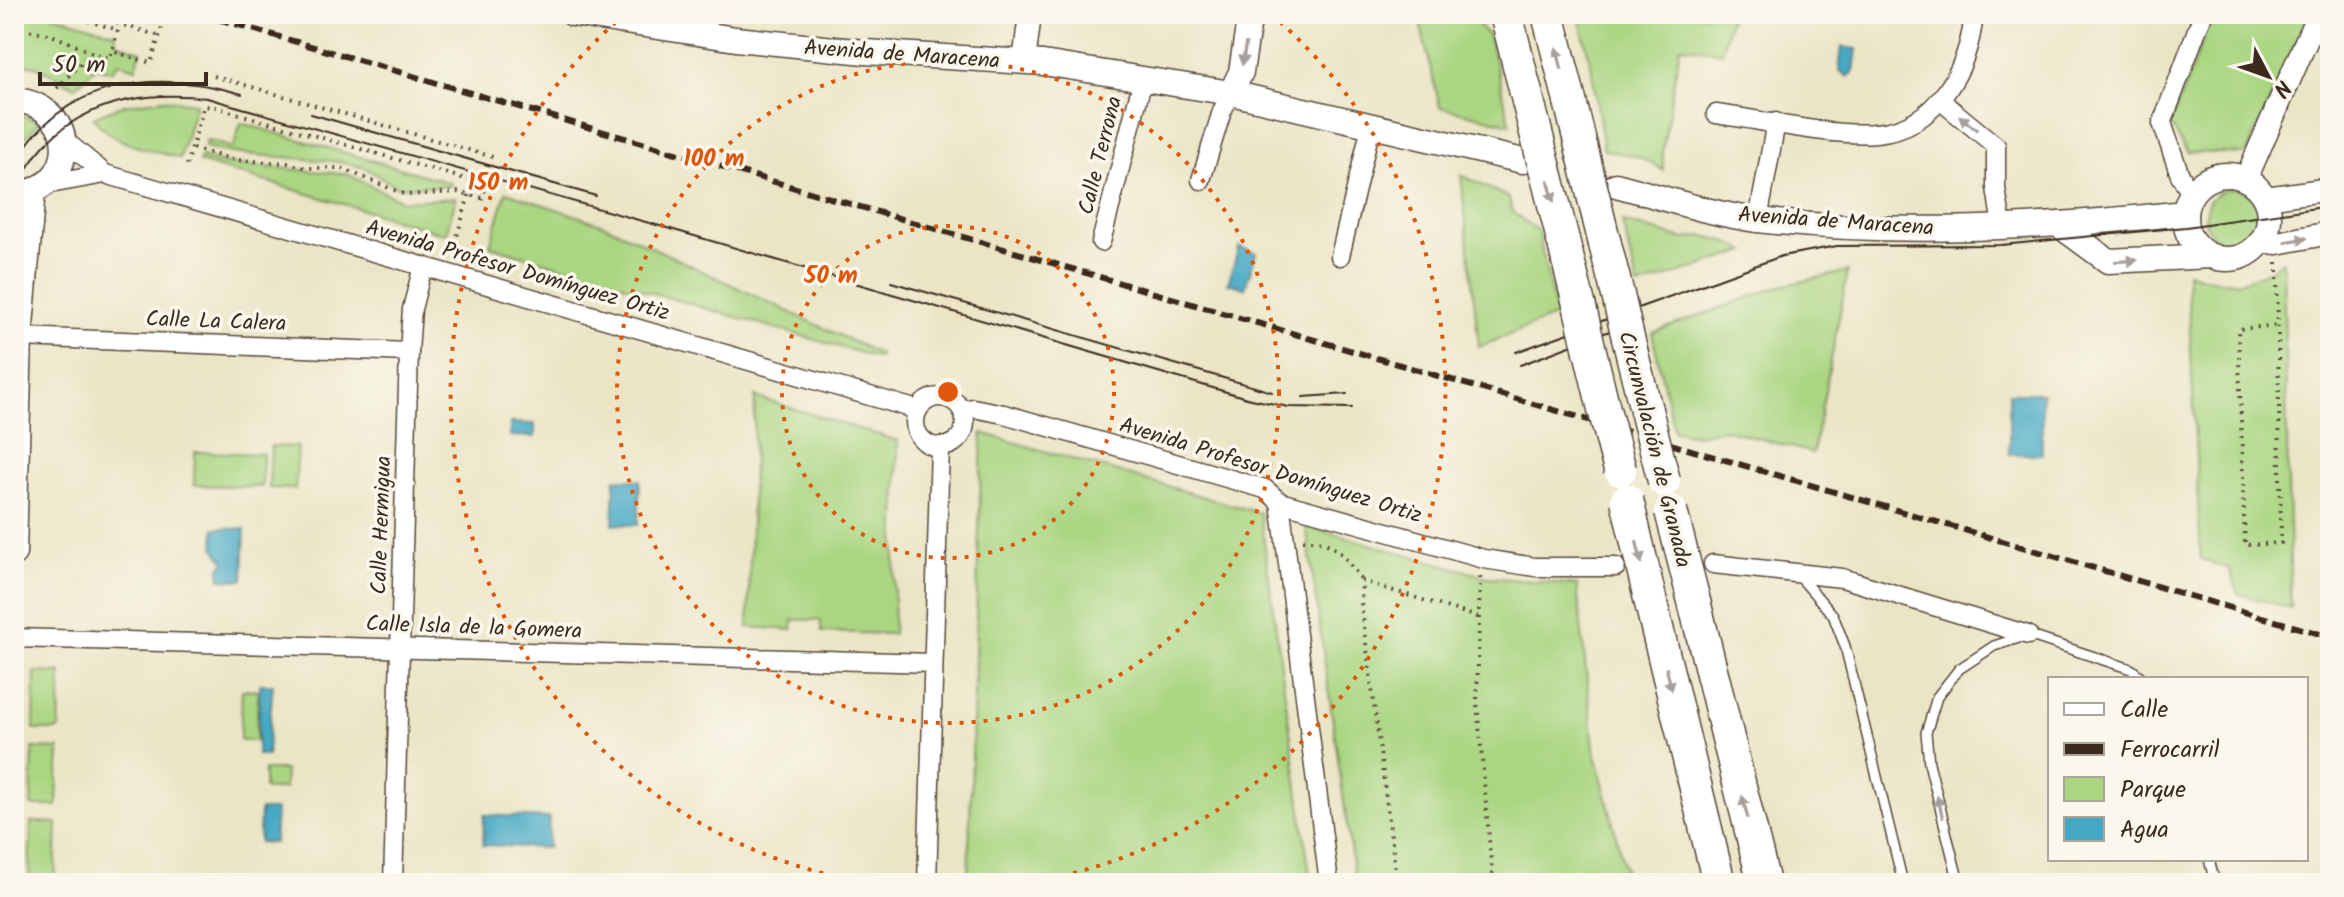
<svg xmlns="http://www.w3.org/2000/svg" width="2344" height="897" viewBox="0 0 2344 897" font-family="Kalam,sans-serif">
<rect width="100%" height="100%" fill="#fbf7ec"/>
<filter id="ink" filterUnits="userSpaceOnUse"><feTurbulence type="fractalNoise" baseFrequency=".0125" numOctaves="2"/><feDisplacementMap in="SourceGraphic" scale="16" xChannelSelector="R" yChannelSelector="G"/><feConvolveMatrix kernelMatrix="1 2 1 2 8 2 1 2 1" color-interpolation-filters="sRGB"/></filter>
<filter id="wash" filterUnits="userSpaceOnUse"><feTurbulence type="fractalNoise" baseFrequency=".006" numOctaves="4" result="noise"/><feDisplacementMap in="SourceGraphic" scale="32" xChannelSelector="R" yChannelSelector="G"/><feGaussianBlur stdDeviation="1.8" result="paint"/><feColorMatrix in="noise" values="0 0 0 0 0 0 0 0 0 0 0 0 0 0 0 0 0 1.4 0 .05"/><feComposite in="paint" operator="in"/></filter>
<g filter="url(#wash)">
<rect width="100%" height="100%" fill="#ebe5c6"/>
<g fill="#aad682" stroke="#728050" stroke-width="2">
<path d="M14 14H51L115 33 117 43 141 51 136 68 119 63 112 71 96 67 75 87 36 66 14 63Z"/>
<path d="M1418 14H1476L1480 27 1489 36 1510 124 1440 107Z"/>
<path d="M1578 14H1731L1722 52 1680 46 1663 147V170L1639 157 1604 150 1591 64Z"/>
<path d="M2213 14H2308L2246 154 2187 152 2170 124Z"/>
<path d="M163 99 196 103 180 158C147 149 114 146 93 117L123 105Z"/>
<path d="M14 113 40 121 14 150Z"/>
<path d="M241 123 451 183 450 186 397 187 365 168 343 162 232 153 205 147 206 140 233 148Z"/>
<path d="M201 157 228 164 347 174 402 201 456 198 446 234 199 162Z"/>
<path d="M1461 175 1509 198 1512 212 1538 231 1556 316 1479 347Z"/>
<circle cx="2232" cy="216" r="27"/>
<path d="M506 192 607 226 879 354 878 358 490 246Z"/>
<path d="M1622 222 1684 239 1703 236 1722 240 1746 251 1638 287Z"/>
<path d="M2283 261 2291 608 2238 594 2229 568 2201 560 2187 272C2229 286 2245 287 2283 261Z"/>
<path d="M1848 271 1813 453 1724 429 1697 435 1674 431 1652 333 1777 287Z"/>
<path d="M755 397 898 441 893 634 822 632 820 620H793L792 630 748 627Z"/>
<path d="M982 433 1260 513 1311 883H968Z"/>
<path d="M271 446 298 447 295 489 269 488Z"/>
<path d="M195 452 263 454 262 487 194 485Z"/>
<path d="M1306 526 1487 577 1577 585 1594 747 1628 883H1355Z"/>
<path d="M35 672 61 673 59 730H34Z"/>
<path d="M242 690H258L256 741 240 740Z"/>
<path d="M33 748 59 749 57 806H31Z"/>
<path d="M264 770H285L284 789H264Z"/>
<path d="M31 822 57 823 55 882 29 881Z"/>
</g>
<g fill="#44a9c4" stroke="#406a71" stroke-width="2">
<path d="M1842 47 1857 49 1854 72 1848 77 1839 70Z"/>
<path d="M1239 247 1256 253 1245 288 1228 283Z"/>
<rect x="2009" y="393" width="33" height="61"/>
<path d="M510 423 535 424V437L510 436Z"/>
<path d="M615 479 640 480 638 525 613 524Z"/>
<path d="M215 528 245 529 243 580 220 579V567L225 561 214 547Z"/>
<path d="M260 684H273L267 756 257 755Z"/>
<path d="M260 810H276L274 843 259 842Z"/>
<path d="M484 815 549 818 548 848 483 845Z"/>
</g>
</g>
<g filter="url(#ink)">
<g fill="none" stroke-linecap="round" stroke-linejoin="round">
<defs>
<g id="service">
<path d="M1799 576 1833 615 1845 646 1903 883"/>
<path d="M2209 859 2215 883"/>
<path d="M1959 883 1929 763 1926 733 1937 697 1959 669 1994 646 2028 635 2131 669 2144 679"/>
</g>
<g id="minor">
<path d="M1940 100 1996 146V188L2002 227"/>
<path d="M1716 114C1763 120 1831 137 1876 133 1938 128 1969 67 1974 14"/>
<path d="M64 140 105 174 918 410"/>
<path d="M1201 180 1222 111 1231 93"/>
<path d="M44 185 105 174"/>
<path d="M2191 194 2180 175 2162 123 2203 14"/>
<path d="M1758 220 1776 122"/>
<path d="M1101 242 1143 79"/>
<path d="M1340 256 1371 126"/>
<path d="M20 337 409 352"/>
<circle cx="940" cy="422" r="25"/>
<path d="M962 410 973 408 1004 414 1265 489 1280 502 1484 559 1535 567H1616"/>
<path d="M1280 502 1329 883"/>
<path d="M1713 564 1842 578 2028 635"/>
<path d="M14 638 933 663"/>
<path d="M393 883 409 352 412 309 423 266"/>
<path d="M927 883 940 446"/>
</g>
<g id="tertiary">
<path d="M1024 62 1030 14"/>
<path d="M2246 179 2318 14"/>
<path d="M2266 198 2330 189"/>
<path d="M2261 241 2277 243 2330 233"/>
</g>
<g id="secondary">
<path d="M573 14 736 39 865 52 1043 63 1231 93 1523 161"/>
<path d="M1231 93 1241 72 1250 14"/>
<path d="M14 100C81 105 80 191 14 194"/>
<circle cx="2227" cy="217" r="42"/>
<path d="M1616 185C1662 197 1710 214 1758 220 1899 236 2045 228 2185 213"/>
<path d="M2059 225 2108 261 2212 256"/>
<path d="M14 553 20 337 33 191"/>
</g>
<g id="motorway">
<path d="M1506 14 1525 89"/>
<path d="M1548 14 1570 101"/>
<path d="M1563 240 1579 304"/>
<path d="M1605 244 1617 291"/>
<path d="M1628 338 1646 410"/>
<path d="M1590 351 1604 409"/>
<path d="M1693 597 1764 883"/>
<path d="M1651 603 1719 883"/>
</g>
</defs>
<use href="#service" stroke="#554637" stroke-width="12"/>
<use href="#minor" stroke="#554637" stroke-width="21"/>
<use href="#tertiary" stroke="#554637" stroke-width="25"/>
<use href="#secondary" stroke="#554637" stroke-width="27"/>
<use href="#motorway" stroke="#554637" stroke-width="35"/>
<g stroke="#554637" stroke-width="4" stroke-dasharray="2 6" stroke-linecap="butt">
<path d="M65 14 118 30 112 51"/>
<path d="M86 14 160 36"/>
<path d="M14 31C50 26 76 50 110 58L112 51 151 63 166 14"/>
<path d="M214 76 493 157"/>
<path d="M57 88 91 53"/>
<path d="M187 165 204 106 215 107 486 185 482 198 457 192 406 195 341 168H307L287 163 234 160 192 148"/>
<path d="M455 243 469 195"/>
<path d="M2277 262 2281 543 2245 545 2238 329 2280 325"/>
<path d="M1303 540C1334 538 1346 558 1362 581"/>
<path d="M1480 577 1477 703 1493 883"/>
<path d="M1397 883 1361 603 1362 581 1478 617"/>
<path d="M1447 883 1492 877"/>
</g>
<use href="#service" stroke="#fff" stroke-width="9"/>
<use href="#minor" stroke="#fff" stroke-width="18"/>
<use href="#tertiary" stroke="#fff" stroke-width="22"/>
<use href="#secondary" stroke="#fff" stroke-width="24"/>
<use href="#motorway" stroke="#fff" stroke-width="32"/>
<g stroke="#3b2a1e" stroke-width="2">
<path d="M311 114 596 196"/>
<path d="M14 164C63 78 156 69 242 94"/>
<path d="M14 195C46 112 125 88 207 98L674 230 1247 398 1288 407 1352 408"/>
<path d="M891 282 1272 392"/>
<path d="M1516 352 1782 256 1837 246 2001 245 2186 227 2330 206"/>
<path d="M1520 365 1628 324"/>
<path d="M1303 397 1347 394"/>
</g>
<path stroke="#3b2a1e" stroke-width="6" stroke-dasharray="12 6" stroke-linecap="butt" d="M201 14 2330 637"/>
<defs>
<g id="motorway-bridge">
<path d="M1525 89 1563 240"/>
<path d="M1570 101 1605 244"/>
<path d="M1617 291 1628 338"/>
<path d="M1579 304 1590 351"/>
<path d="M1604 409 1620 470"/>
<path d="M1646 410 1664 481"/>
<path d="M1627 500 1651 603"/>
<path d="M1671 511 1693 597"/>
</g>
</defs>
<use href="#motorway-bridge" stroke="#554637" stroke-width="35" stroke-linecap="butt"/>
<use href="#motorway-bridge" stroke="#fff" stroke-width="32"/>
</g>
<defs><path id="oneway-solid" d="M-6-.8H1V-3.2L6.5 0L1 3.2V.8H-6Z" transform="scale(2)"/></defs>
<g fill="#a79f9a">
<use href="#oneway-solid" transform="translate(1244 54) rotate(99)"/>
<use href="#oneway-solid" transform="translate(1559 58) rotate(-104)"/>
<use href="#oneway-solid" transform="translate(1968 123) rotate(-141)"/>
<use href="#oneway-solid" transform="translate(1551 191) rotate(76)"/>
<use href="#oneway-solid" transform="translate(2296 240) rotate(-10)"/>
<use href="#oneway-solid" transform="translate(2126 261) rotate(-3)"/>
<use href="#oneway-solid" transform="translate(1639 552) rotate(77)"/>
<use href="#oneway-solid" transform="translate(1669 679) rotate(76)"/>
<use href="#oneway-solid" transform="translate(1745 807) rotate(-104)"/>
<use href="#oneway-solid" transform="translate(1940 807) rotate(-104)"/>
</g>
</g>
<g fill="none" stroke="#df570d" stroke-width="4" stroke-dasharray="4 8">
<circle cx="948" cy="392" r="166"/>
<circle cx="948" cy="392" r="331"/>
<path d="M870 883A497 497 0 0 1 625 14M1271 14A497 497 0 0 1 1026 883"/>
</g>
<g text-anchor="middle" stroke-width="7" stroke-linejoin="round" paint-order="stroke">
<g font-size="22" fill="#3b2a1e" stroke="#fbf7ec">
<text transform="translate(902 53) rotate(4)" y="8">Avenida de Maracena</text>
<text transform="translate(1099 155) rotate(-76)" y="8">Calle Terrona</text>
<text transform="translate(1836 220) rotate(4)" y="8">Avenida de Maracena</text>
<text transform="translate(518 269) rotate(16)" y="8">Avenida Profesor Domínguez Ortiz</text>
<text transform="translate(216 320) rotate(2)" y="8">Calle La Calera</text>
<text transform="translate(1656 449) rotate(76)" y="8">Circunvalación de Granada</text>
<text transform="translate(1271 469) rotate(17)" y="8">Avenida Profesor Domínguez Ortiz</text>
<text transform="translate(380 525) rotate(-88)" y="8">Calle Hermigua</text>
<text transform="translate(474 626) rotate(2)" y="8">Calle Isla de la Gomera</text>
</g>
</g>
<circle cx="948" cy="392" r="12" fill="#df570d" stroke="#fbf7ec" stroke-width="4"/>
<g font-size="24" text-anchor="middle" font-weight="bold" fill="#df570d" stroke="#fbf7ec" stroke-width="7" stroke-linejoin="round" paint-order="stroke">
<text x="714" y="166">100 m</text>
<text x="498" y="190">150 m</text>
<text x="831" y="283">50 m</text>
</g>
<rect width="2344" height="897" fill="none" stroke="#fbf7ec" stroke-width="48"/>
<rect x="2048" y="677" width="260" height="184" fill="#fbf7ec" stroke="#aea59a" stroke-width="2"/>
<rect x="2064" y="703" width="40" height="12" fill="#ffffff" stroke="#aea59a" stroke-width="2"/>
<text x="2120" y="717" font-size="24" fill="#3b2a1e">Calle</text>
<rect x="2064" y="743" width="40" height="12" fill="#3b2a1e" stroke="#aea59a" stroke-width="2"/>
<text x="2120" y="757" font-size="24" fill="#3b2a1e">Ferrocarril</text>
<rect x="2064" y="777" width="40" height="24" fill="#aad682" stroke="#aea59a" stroke-width="2"/>
<text x="2120" y="797" font-size="24" fill="#3b2a1e">Parque</text>
<rect x="2064" y="817" width="40" height="24" fill="#44a9c4" stroke="#aea59a" stroke-width="2"/>
<text x="2120" y="837" font-size="24" fill="#3b2a1e">Agua</text>
<g transform="translate(2268 76) rotate(131)" stroke="#fbf7ec" stroke-width="6" paint-order="stroke">
<path d="M0-6L14 30L0 20L-14 30Z" fill="#3b2a1e"/>
<text y="-12" font-size="22" font-weight="bold" text-anchor="middle" fill="#3b2a1e">N</text>
</g>
<path d="M40 72v12h166v-12" fill="none" stroke="#3b2a1e" stroke-width="4"/>
<text x="52" y="72" font-size="24" fill="#3b2a1e" stroke="#fbf7ec" stroke-width="6" paint-order="stroke">50 m</text>
</svg>
